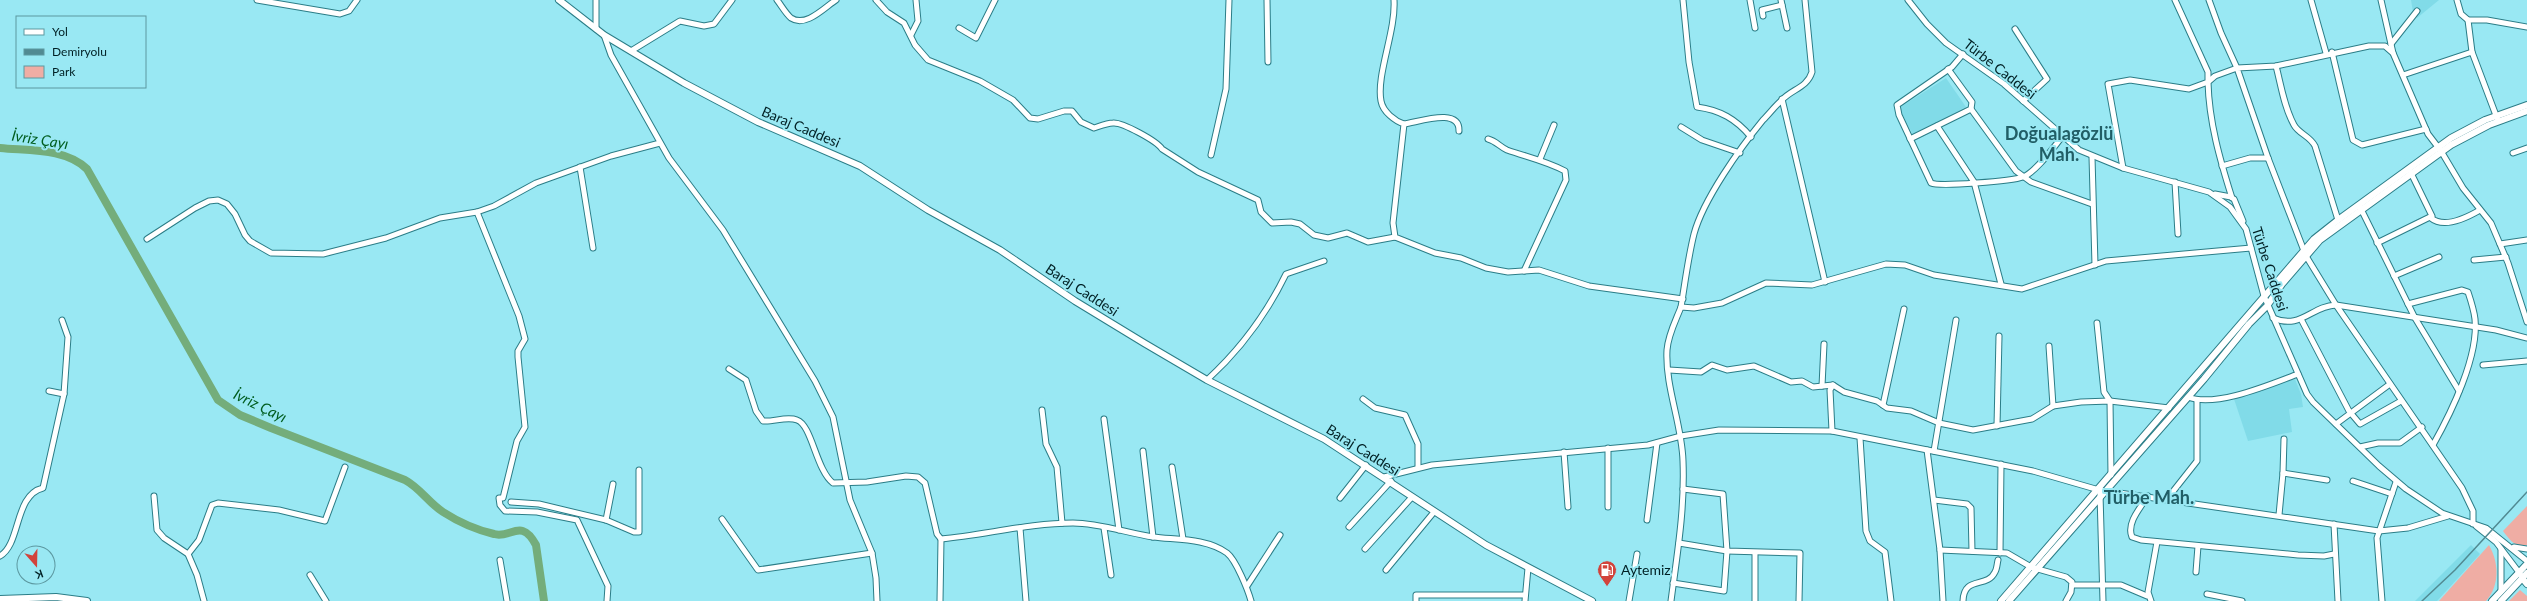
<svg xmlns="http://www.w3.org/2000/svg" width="2527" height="601" viewBox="0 0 2527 601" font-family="Lato,sans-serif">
<rect width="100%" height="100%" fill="#99e8f3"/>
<g fill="#81dbe8">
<path d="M2411 0H2439L2417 18 2413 12Z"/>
<path d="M1946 78 1966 107 1913 135 1899 108Z"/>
<path d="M2295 379 2301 394 2303 407 2289 409 2292 432 2248 441 2234 399Z"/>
<path d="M2471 545 2480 554 2437 601H2415Z"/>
</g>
<g fill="#efada4">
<path d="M2527 506V545C2514 547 2510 540 2503 531Z"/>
<path d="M2489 545C2499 563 2500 585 2486 601H2439Z"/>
<path d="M2520 590 2527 596V601H2509Z"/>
</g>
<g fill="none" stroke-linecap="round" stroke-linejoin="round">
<path stroke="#74ad7b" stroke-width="8" d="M0 148C29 151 65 148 87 169L218 400 240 415 271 428 405 480C420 488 429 503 443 512 457 521 477 530 494 534 511 539 521 517 536 545L544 601"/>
<defs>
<g id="minor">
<path d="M257 0 340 14 349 11 357 0"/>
<path d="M596 0V29"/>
<path d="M777 0C781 5 786 14 791 18 806 28 825 7 836 0"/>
<path d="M876 0 887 12 904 23 915 45 928 60 980 81 1013 100 1030 118 1038 119 1064 111H1072L1081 122 1094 128C1100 126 1107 123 1113 123 1122 122 1157 141 1162 149L1198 172 1258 200 1261 212 1272 223 1291 222 1300 224 1314 235 1328 238 1347 233 1368 242 1395 237"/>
<path d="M1267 0 1268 62"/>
<path d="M1394 0C1396 31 1376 75 1381 101 1383 112 1395 121 1404 124L1393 223 1395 237 1435 253 1461 258 1486 268 1508 272 1539 270 1589 286 1683 299"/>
<path d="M1683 0 1689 62 1697 107C1720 110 1736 119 1751 137"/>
<path d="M1750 0 1755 28"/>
<path d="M1781 0 1787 28"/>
<path d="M1908 0 1927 24 1946 43 2004 84 2079 150 2123 168 2209 192 2230 207 2246 229 2264 296 2307 394 2313 402 2379 466 2406 489 2442 513 2486 528 2527 561"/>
<path d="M2209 0 2221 33 2237 68 2215 76 2208 82C2209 122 2220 160 2232 198"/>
<path d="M2311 0 2326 53"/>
<path d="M2381 0 2393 53"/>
<path d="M2457 0 2461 14 2468 20H2487L2527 27"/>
<path d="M1763 16 1762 10 1782 5"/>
<path d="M2468 20 2472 52"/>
<path d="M959 28 976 38 995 0"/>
<path d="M2015 29 2047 79 2023 101"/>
<path d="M604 35 611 55 669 158 723 230 815 381 833 417 850 500 872 553 876 578 877 601"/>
<path d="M911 35 918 21 916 0"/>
<path d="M2391 44 2417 11"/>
<path d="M631 51 680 21 704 26 714 24 732 0"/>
<path d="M2332 52 2353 140 2362 145 2426 129"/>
<path d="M1963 54 1952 67 1897 105 1899 115 1931 183C1940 187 2012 181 2023 177 2036 172 2053 148 2062 137"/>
<path d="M2276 66C2281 85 2284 107 2294 125 2299 134 2310 136 2315 146L2338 220"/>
<path d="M2403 75 2472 52 2497 118"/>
<path d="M1782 99 1825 282"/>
<path d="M1971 109 2016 171 2031 182 2092 204"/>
<path d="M1404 124C1419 122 1460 107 1459 131"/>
<path d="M1937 126 1974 182 2001 284"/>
<path d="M1681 127 1702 140 1740 153"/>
<path d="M1488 139C1496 141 1500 147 1507 150 1527 157 1546 161 1565 171L1566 180 1524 271"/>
<path d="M1910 139 1971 109 1972 102 1948 69"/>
<path d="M2513 153 2527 148"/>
<path d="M1211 155 1226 89 1229 0"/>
<path d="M2092 157 2095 265"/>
<path d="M1540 159 1554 125"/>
<path d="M2222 166 2250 158H2268"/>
<path d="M580 167 593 248"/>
<path d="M2123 168 2108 84 2130 80 2189 89 2208 82V72L2175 0"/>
<path d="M2175 182 2178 234"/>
<path d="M2215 194 2231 197"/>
<path d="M2234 199 2243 221"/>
<path d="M2360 207 2415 318 2459 391"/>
<path d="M477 212 519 316 525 339 518 351V357L525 427 517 441 503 498H499L500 505 505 511 537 512 577 520 608 586 607 601"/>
<path d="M2431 218C2444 229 2468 217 2480 210"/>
<path d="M147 239 195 208 209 201 218 200 227 204 235 214 245 235 250 241 271 253 323 254 386 238 440 218 477 212 494 206 536 183 611 156 660 143"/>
<path d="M2377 243 2432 216 2411 173"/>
<path d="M2500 244 2527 240"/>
<path d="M2474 260 2506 257"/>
<path d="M2394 276 2439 257"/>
<path d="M2408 304 2462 290 2468 292C2471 301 2474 310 2475 319 2479 356 2451 413 2433 445"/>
<path d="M1681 307C1685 283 1688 258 1694 234 1703 200 1740 148 1763 120 1769 114 1775 106 1782 100 1792 89 1807 88 1812 72L1805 0"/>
<path d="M2273 318C2301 330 2311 306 2336 305L2496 330 2527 338"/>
<path d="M2301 319 2349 411 2360 424 2401 401"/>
<path d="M2097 323 2104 392 2110 401 2111 475"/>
<path d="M2049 346 2053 406"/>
<path d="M2483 365 2527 361"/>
<path d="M729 369 746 380 756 411 763 421C774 422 787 416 797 420 812 425 816 470 833 483L867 482 906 476 918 477 925 483 937 534 941 539C985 535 1029 523 1073 523 1099 523 1127 533 1153 537 1177 540 1206 538 1227 553 1236 560 1248 590 1251 601"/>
<path d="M1669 370 1701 372 1712 365 1727 370 1754 366 1791 382 1802 381 1813 387 1833 385 1844 392 1877 401 1887 408 1911 411 1939 423 1973 430 2032 419 2053 406 2081 402 2110 401 2169 408"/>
<path d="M1207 380C1241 349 1266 315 1286 274L1324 261"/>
<path d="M1822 386 1824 344"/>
<path d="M49 391 64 394"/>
<path d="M2188 397C2216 408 2271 384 2298 374"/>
<path d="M1363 399 1375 408 1405 415 1418 444V467"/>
<path d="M1883 405 1904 309"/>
<path d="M1042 410 1046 444 1057 467 1062 523"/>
<path d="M1104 419 1119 530"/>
<path d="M2336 424 2390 384"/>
<path d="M1997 426 1999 336"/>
<path d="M1832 431 1830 390 1833 385"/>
<path d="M1860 438 1866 531 1870 541 1885 552 1891 601"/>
<path d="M2360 447 2378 443H2400L2422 427"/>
<path d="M1927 450 1940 550 1943 601"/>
<path d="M1143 451 1153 537"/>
<path d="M1934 451 1956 320"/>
<path d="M1564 452 1568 507"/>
<path d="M1172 467 1183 539"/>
<path d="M2283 473 2284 439"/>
<path d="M1384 477 1432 465 1648 445 1681 436 1719 430 1832 431 2033 471 2099 490 2379 531 2408 528 2448 516"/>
<path d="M2353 481 2392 494"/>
<path d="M2100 494 2103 601"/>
<path d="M154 496 157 530 164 538 188 554 197 575 204 601"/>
<path d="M2148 496C2141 507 2126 523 2132 537L2141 540 2298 555 2324 556 2334 554"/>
<path d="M1340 498 1366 465"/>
<path d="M2167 499 2197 461V400"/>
<path d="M1934 500 1967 504 1971 508 1972 551"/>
<path d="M511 502 539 504 606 520 634 532H639V470"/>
<path d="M1608 507V448"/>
<path d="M2279 515 2283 473 2327 480"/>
<path d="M722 519 758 570 872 553"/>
<path d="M606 520 613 484"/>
<path d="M1647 520 1657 443"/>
<path d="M2334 524 2338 601"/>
<path d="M2473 524V511L2462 488 2336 305 2306 256 2268 158 2237 68 2276 66 2369 46H2385L2393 53 2428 134 2441 151 2463 188 2491 223 2508 263 2527 322"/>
<path d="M2476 526 2496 542 2521 575"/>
<path d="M1349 527 1391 481"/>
<path d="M1020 528 1026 601"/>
<path d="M1104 528 1111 575"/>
<path d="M1679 543 1727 551 1800 553 1799 601"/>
<path d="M2514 547 2527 549"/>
<path d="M1365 549 1412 497"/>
<path d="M1940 550 2007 553 2031 567 2066 577 2072 582 2071 592 2066 601"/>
<path d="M1755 553V601"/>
<path d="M2000 553 2001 464"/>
<path d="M188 554 199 540 212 505 218 503 279 510 325 521 345 467"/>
<path d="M0 556C21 544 14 495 43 488L64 394 68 337 62 320"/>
<path d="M500 560 507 601"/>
<path d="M1386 570 1434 512"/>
<path d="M2196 572 2198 546"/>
<path d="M310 575 326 601"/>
<path d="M1673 583 1724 591 1727 551 1723 494 1683 489"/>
<path d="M2072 585H2121L2147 596"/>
<path d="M1247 586 1280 535"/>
<path d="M2501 591V549"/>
<path d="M2207 594 2242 601"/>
<path d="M940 601 941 539"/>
<path d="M1416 601V595H1525"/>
<path d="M1525 601 1528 568"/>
<path d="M1629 601 1637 554"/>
<path d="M1671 601C1677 555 1685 509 1683 461 1682 424 1665 387 1667 350 1668 335 1676 320 1681 307L1694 308 1722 303 1766 283 1812 285 1886 264 1905 265 1934 275 2022 289 2106 261 2251 248"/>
<path d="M1963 601C1964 575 1987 589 1995 572 1997 569 1997 564 1998 560"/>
<path d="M2151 601 2148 592 2157 542"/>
<path d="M2382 601 2377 538 2396 482"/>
</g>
<g id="major">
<path d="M559 0 604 35 684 83 758 122 860 166 928 210 1000 250 1075 301 1144 343 1207 380 1324 439 1486 545 1592 601"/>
<path d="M2522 578 2527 584"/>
<path d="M0 599 56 597 87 601"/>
<path d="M2001 601 2314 239 2338 220 2451 138 2485 120 2527 105"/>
<path d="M2009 601 2204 379 2249 324 2267 306 2282 284 2320 240 2451 145 2489 125 2527 111"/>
<path d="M2492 601 2527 564"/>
<path d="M2501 601 2527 573"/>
</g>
</defs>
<use href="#minor" stroke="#2b7d87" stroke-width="7"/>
<use href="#major" stroke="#2b7d87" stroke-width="8"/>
<use href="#minor" stroke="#fff" stroke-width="5"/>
<use href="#major" stroke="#fff" stroke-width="6"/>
<path stroke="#518a92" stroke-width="1.5" d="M2422 601 2455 570 2527 492"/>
</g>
<defs>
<symbol id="fuel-pin" viewBox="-11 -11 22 30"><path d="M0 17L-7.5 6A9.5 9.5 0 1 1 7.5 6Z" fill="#d2433b" stroke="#99e8f3"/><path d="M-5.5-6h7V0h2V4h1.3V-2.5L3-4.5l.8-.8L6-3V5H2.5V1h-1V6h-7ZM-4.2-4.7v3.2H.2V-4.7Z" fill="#fff"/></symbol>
</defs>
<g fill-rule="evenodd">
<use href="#fuel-pin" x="1596" y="559" width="22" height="30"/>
</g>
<g text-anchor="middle" stroke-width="4" stroke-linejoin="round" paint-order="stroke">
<g font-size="14" fill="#002024" stroke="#99e8f3">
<text transform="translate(2000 69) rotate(38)" y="5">Türbe Caddesi</text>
<text transform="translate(801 127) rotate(23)" y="5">Baraj Caddesi</text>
<text transform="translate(2270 269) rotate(72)" y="5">Türbe Caddesi</text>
<text transform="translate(1082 290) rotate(33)" y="5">Baraj Caddesi</text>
<text transform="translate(1363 450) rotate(32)" y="5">Baraj Caddesi</text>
</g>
<g font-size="14" fill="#002024" stroke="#99e8f3" text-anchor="start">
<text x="1621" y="575">Aytemiz</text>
</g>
<g font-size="15" font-style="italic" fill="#005d1f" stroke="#99e8f3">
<text transform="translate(40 140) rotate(9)" y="5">İvriz Çayı</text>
<text transform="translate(260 406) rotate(26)" y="5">İvriz Çayı</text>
</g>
<g font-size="18" font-weight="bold" fill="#215e66" stroke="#99e8f3">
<text x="2059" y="140">Doğualagözlü<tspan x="2059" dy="21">Mah.</tspan></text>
<text x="2149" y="504">Türbe Mah.</text>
</g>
</g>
<rect x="16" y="16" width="130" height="72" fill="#99e8f3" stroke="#5c98a0"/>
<rect x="24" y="29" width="20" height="6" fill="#ffffff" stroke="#5c98a0"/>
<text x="52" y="36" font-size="12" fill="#002024">Yol</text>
<rect x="24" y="49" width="20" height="6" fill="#518a92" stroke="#5c98a0"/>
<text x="52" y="56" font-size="12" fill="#002024">Demiryolu</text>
<rect x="24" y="66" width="20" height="12" fill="#efada4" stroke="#5c98a0"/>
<text x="52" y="76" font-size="12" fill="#002024">Park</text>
<g transform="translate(36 565) rotate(160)"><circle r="19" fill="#99e8f3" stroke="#5c98a0"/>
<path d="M0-3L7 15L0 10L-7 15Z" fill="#d2433b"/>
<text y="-6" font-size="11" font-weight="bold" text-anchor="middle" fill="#002024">K</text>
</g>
</svg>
